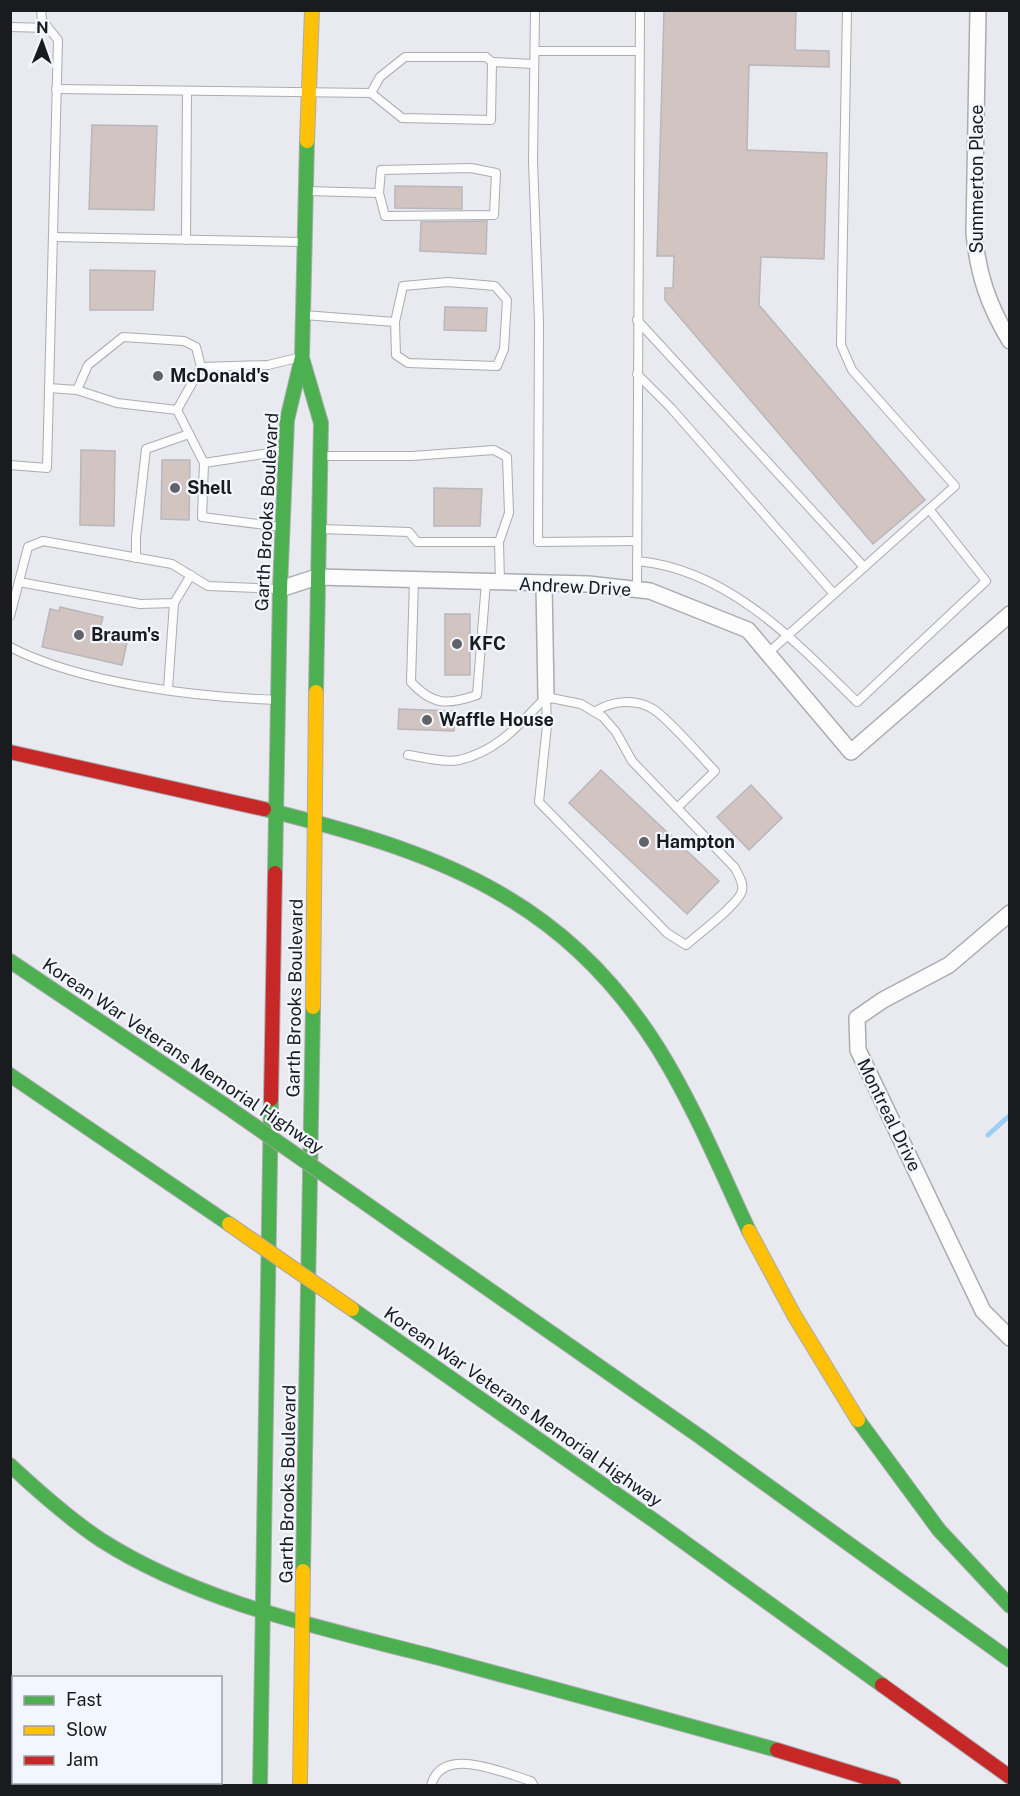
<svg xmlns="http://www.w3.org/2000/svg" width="1020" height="1796" viewBox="0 0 1020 1796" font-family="'Public Sans',sans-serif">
<rect width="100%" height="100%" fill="#e8eaf0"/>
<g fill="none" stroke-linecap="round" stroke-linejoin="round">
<path stroke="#9ccff6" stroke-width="5" d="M988 1135 1010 1115"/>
</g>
<g fill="#d2c4c1" stroke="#b9b7ba" stroke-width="1.5">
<path d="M664 10H796L795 50 829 51V67L749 65 747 150 827 153 824 259 761 257 759 305 925 500 873 544 665 300V288H673L674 256H657Z"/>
<path d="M92 125 157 126 154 210 89 209Z"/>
<path d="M395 186 462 187V209L395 208Z"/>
<path d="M487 221 486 254 420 251 421 222Z"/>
<path d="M90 270 155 271 153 310H90Z"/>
<path d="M445 307 487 308 486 331 444 330Z"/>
<path d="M81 450 115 451 114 526 80 525Z"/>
<path d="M162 460H190L189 520 161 519Z"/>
<path d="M434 488 482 489 480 526H434Z"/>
<path d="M60 607 103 617 99 632 128 638 122 665 42 647 50 609 59 611Z"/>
<rect x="445" y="614" width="25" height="61"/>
<path d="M399 709 455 711 454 731 398 729Z"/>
<path d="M601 770 719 881 687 914 569 803Z"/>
<path d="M751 785 782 818 749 850 717 817Z"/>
</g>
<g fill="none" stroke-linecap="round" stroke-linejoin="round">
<defs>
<g id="lane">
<path d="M535 10 533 161 539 322 538 542 637 541"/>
<path d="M10 27 48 28"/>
<path d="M535 51H639"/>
<path d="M492 62 534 64"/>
<path d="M56 89 371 93 402 118 491 120 492 62 486 57H405L380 77 371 93"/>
<path d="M307 191 379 193 385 216 494 215 496 173 471 168 381 170 379 193"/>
<path d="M53 237 301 242"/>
<path d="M186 240 187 92"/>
<path d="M304 315 395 322 396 355 408 363 497 366 504 349 507 300 495 286 448 282 403 286 395 322"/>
<path d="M637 320 864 567"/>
<path d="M201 367 268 365 301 357"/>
<path d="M637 374 671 408 834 594"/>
<path d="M49 388 77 390 117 403 177 410 201 367 196 347 184 341 123 337 88 365 77 390"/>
<path d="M177 410 204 463 283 451"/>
<path d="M324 456H412L494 450 507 457 509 513 499 542"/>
<path d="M204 463 202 517 281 527"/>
<path d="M10 465 47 468 58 40 42 20 41 10"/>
<path d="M321 529 409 532 417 542H499L500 583"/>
<path d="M136 558V537L146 449 189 434"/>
<path d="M637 561C728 569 796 642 857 702L986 581 929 509"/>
<path d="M414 580 411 682C433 706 448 705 477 695L486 582"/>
<path d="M19 582 140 604 174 603 191 575"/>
<path d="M637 590 640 10"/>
<path d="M10 616 28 547 43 541 172 564 208 586 278 589"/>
<path d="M10 647C82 684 197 697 278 700"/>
<path d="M768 653 955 486 852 370 841 345 847 10"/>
<path d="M168 689 174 603"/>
<path d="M546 697 581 704 603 717 616 732 632 761 735 868C738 875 744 882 742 891 738 905 698 934 686 945L667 933 539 802 547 725Z"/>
<path d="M596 711C612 701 635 698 653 709 669 719 700 756 715 771L677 808"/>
<path d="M408 755C423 757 444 763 459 760 498 751 520 724 546 697"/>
<path d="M431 1786C441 1744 504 1773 531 1781L534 1786"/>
</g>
<g id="street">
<path d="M978 10 974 233C978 274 988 305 1010 341"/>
<path d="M544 584 546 697"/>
<path d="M280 589 317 577 588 584 650 591 748 630 851 752 1010 614"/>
<path d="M1010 913 949 965 883 1000 857 1018 858 1050 983 1311 1010 1338"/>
</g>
<g id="fast">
<path d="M302 358 321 423 316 692"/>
<path d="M264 809C432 851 561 894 658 1048 694 1106 720 1169 749 1231"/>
<path d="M275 873 280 589 287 420 302 357 307 141"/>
<path d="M10 961 223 1104"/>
<path d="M10 1075 229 1224"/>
<path d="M355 1196 699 1436 1010 1660"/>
<path d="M352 1309 659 1524 882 1685"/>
<path d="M858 1420 939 1530 1010 1606"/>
<path d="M10 1465C39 1492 68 1518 101 1540 203 1605 328 1629 443 1659 554 1689 666 1719 777 1750"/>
<path d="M303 1571 313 1007"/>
<path d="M260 1786 271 1099"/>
</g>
<g id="slow">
<path d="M307 141 312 10"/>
<path d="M313 1007 316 692"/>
<path d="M749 1231 794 1315 858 1420"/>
<path d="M300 1786 303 1571"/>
</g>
<g id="jam">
<path d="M10 752 264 809"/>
<path d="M271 1099 275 873"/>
<path d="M882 1685 1010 1777"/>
<path d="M777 1750 894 1786"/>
</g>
</defs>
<use href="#lane" stroke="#aaacb0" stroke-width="10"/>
<use href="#street" stroke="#aaacb0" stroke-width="18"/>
<use href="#fast" stroke="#aaacb0" stroke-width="16"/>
<use href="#slow" stroke="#aaacb0" stroke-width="16"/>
<use href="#jam" stroke="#aaacb0" stroke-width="16"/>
<use href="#lane" stroke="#fcfcfd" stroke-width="8"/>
<use href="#street" stroke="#fcfcfd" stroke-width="15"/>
<use href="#fast" stroke="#4caf50" stroke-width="14"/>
<use href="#slow" stroke="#ffc107" stroke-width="14"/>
<use href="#jam" stroke="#c62828" stroke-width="14"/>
<defs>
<path id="fast-bridge" d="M223 1104 355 1196"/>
<path id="slow-bridge" d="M229 1224 352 1309"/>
</defs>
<use href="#fast-bridge" stroke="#ad9fa2" stroke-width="16" stroke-linecap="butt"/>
<use href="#slow-bridge" stroke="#ad9fa2" stroke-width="16" stroke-linecap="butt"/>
<use href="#fast-bridge" stroke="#4caf50" stroke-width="14"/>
<use href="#slow-bridge" stroke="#ffc107" stroke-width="14"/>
</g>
<g fill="#626368" stroke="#f2f6fe" stroke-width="2">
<circle cx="158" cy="376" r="6"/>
<circle cx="175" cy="488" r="6"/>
<circle cx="79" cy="635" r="6"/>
<circle cx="457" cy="644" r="6"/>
<circle cx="427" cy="720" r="6"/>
<circle cx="644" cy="842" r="6"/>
</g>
<g text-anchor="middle" stroke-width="4.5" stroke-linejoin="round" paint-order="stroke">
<g font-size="18" fill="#1a1b1f" stroke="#f2f6fe">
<text transform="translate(977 179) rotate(-90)" y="6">Summerton Place</text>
<text transform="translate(267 512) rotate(-87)" y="6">Garth Brooks Boulevard</text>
<text transform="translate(575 587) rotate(3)" y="6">Andrew Drive</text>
<text transform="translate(295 998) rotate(-89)" y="6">Garth Brooks Boulevard</text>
<text transform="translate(183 1056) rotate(34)" y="6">Korean War Veterans Memorial Highway</text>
<text transform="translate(889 1115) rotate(64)" y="6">Montreal Drive</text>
<text transform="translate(523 1407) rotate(35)" y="6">Korean War Veterans Memorial Highway</text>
<text transform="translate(288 1484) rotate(-89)" y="6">Garth Brooks Boulevard</text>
</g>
<g font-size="18" font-weight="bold" fill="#1a1b1f" stroke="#f2f6fe" text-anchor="start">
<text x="170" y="382">McDonald's</text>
<text x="187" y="494">Shell</text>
<text x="91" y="641">Braum's</text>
<text x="469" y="650">KFC</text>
<text x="439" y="726">Waffle House</text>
<text x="656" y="848">Hampton</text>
</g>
</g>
<rect width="1020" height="1796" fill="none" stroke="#1a1b1f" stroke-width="24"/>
<rect x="12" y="1676" width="210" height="108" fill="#f2f6fe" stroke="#9c9ea5" stroke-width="1.5"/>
<rect x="24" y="1696" width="30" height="9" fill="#4caf50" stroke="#9c9ea5" stroke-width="1.5"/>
<text x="66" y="1706" font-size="18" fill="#1a1b1f">Fast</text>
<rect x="24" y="1726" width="30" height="9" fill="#ffc107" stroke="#9c9ea5" stroke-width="1.5"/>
<text x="66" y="1736" font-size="18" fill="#1a1b1f">Slow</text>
<rect x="24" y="1756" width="30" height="9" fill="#c62828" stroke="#9c9ea5" stroke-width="1.5"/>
<text x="66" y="1766" font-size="18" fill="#1a1b1f">Jam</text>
<g transform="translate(42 42) rotate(1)" stroke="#f2f6fe" stroke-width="4.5" paint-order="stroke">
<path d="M0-4.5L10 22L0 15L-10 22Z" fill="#1a1b1f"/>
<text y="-9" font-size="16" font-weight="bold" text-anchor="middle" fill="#1a1b1f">N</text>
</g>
</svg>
